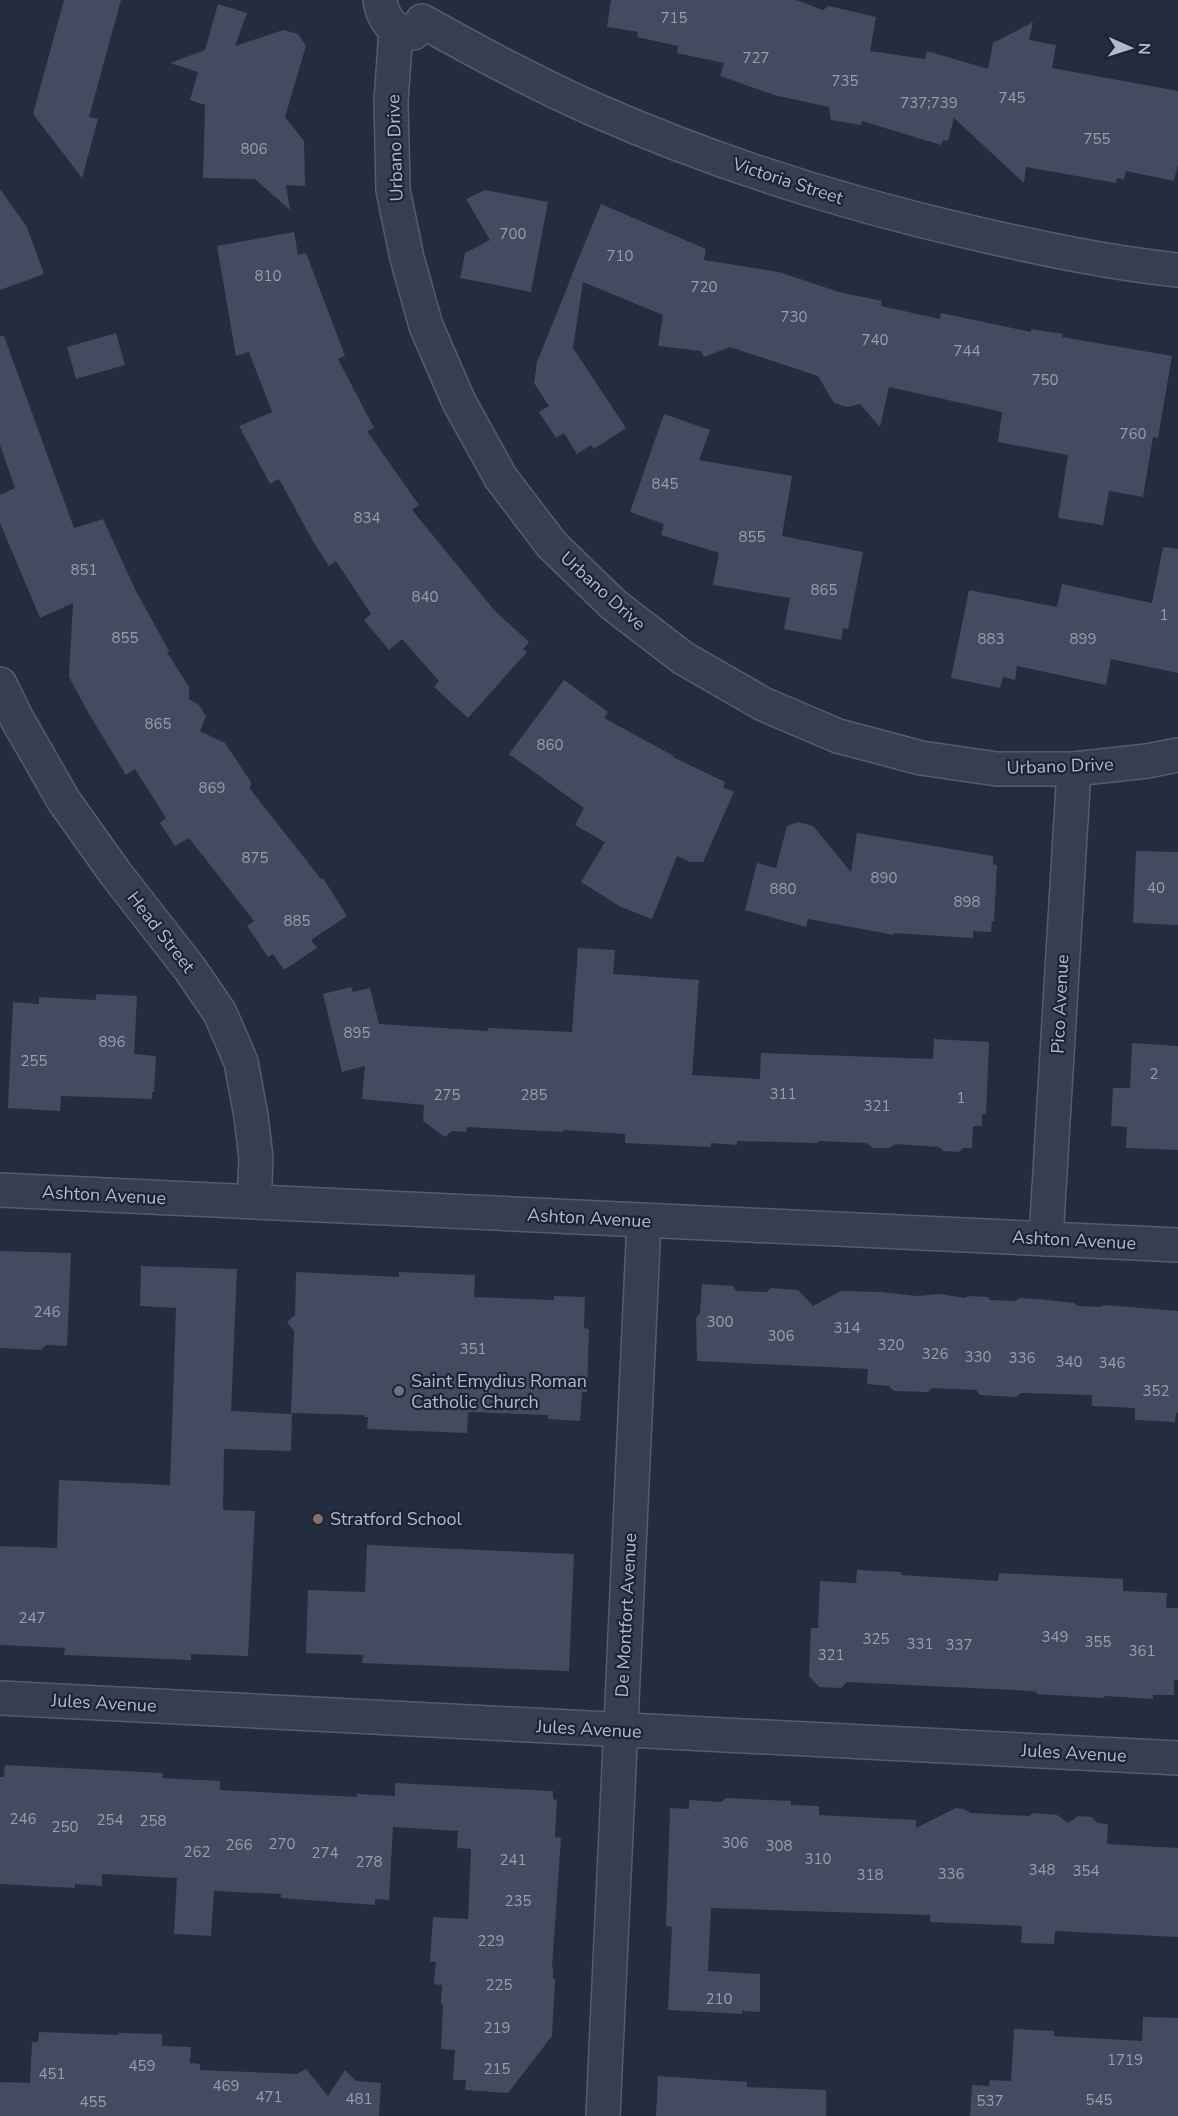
<svg xmlns="http://www.w3.org/2000/svg" width="1178" height="2116" viewBox="0 0 1178 2116" font-family="'Nunito Sans',sans-serif">
<rect width="100%" height="100%" fill="#242c3f"/>
<g fill="#434b61">
<path d="M64 0H121L89 117 98 119 82 178 33 114Z"/>
<path d="M611 0H796L823 10 829 6 876 17 870 51 925 59 927 51 988 69 993 43 1033 22 1029 40 1056 45 1052 68 1178 91V164L1174 181 1126 171 1124 179 1117 178 1116 183 1026 167 1024 183 954 118 948 141 943 140 941 145 862 121 861 125 831 120 829 107 774 95 720 76 724 63 677 53 678 46 637 37 638 32 607 27Z"/>
<path d="M218 4 247 13 235 46 283 30 298 34 306 46 285 117 304 141 305 186 286 185 290 210 255 179 203 178 205 105 190 100 198 72 170 63 205 50Z"/>
<path d="M0 189 27 227 44 274 0 290Z"/>
<path d="M485 190 548 202 531 292 460 278 465 253 490 240 466 199Z"/>
<path d="M601 204 706 249 704 260 779 272 839 292 882 301 881 306 940 319 941 313 1031 332V329L1063 334 1062 337 1172 356 1158 438 1153 437 1143 497 1109 491 1103 525 1058 518 1068 455 998 442 1002 412 889 387 880 427 860 404 847 407 834 403 818 376 730 347 704 357 701 351 658 346 663 315 583 282 573 348 626 428 594 449 591 445 577 454 564 433 556 438 539 412 549 406 534 383 537 362 571 278 579 281 571 277Z"/>
<path d="M294 232 298 255 306 253 345 356 338 359 374 428 367 431 419 505 412 510 495 611 529 642 523 649 527 652 468 718 434 687 439 681 402 639 389 650 364 620 371 614 336 561 329 566 314 543 279 479 270 484 239 426 272 412 249 352 236 356 217 246Z"/>
<path d="M116 333 125 365 76 379 67 347Z"/>
<path d="M0 336H4L74 528 103 519 135 589 169 651 167 652 189 687V699L199 705 206 716 200 731 225 743 251 782 250 789 321 879 323 878 347 916 311 940 317 948 284 970 273 954 268 957 247 926 254 921 189 838 175 846 160 823 166 818 135 769 126 775 89 714 69 677 73 603 40 618 0 523V495L15 488 0 445Z"/>
<path d="M664 414 710 430 699 460 792 476 782 536 863 552 848 629 843 628 841 640 784 629 790 598 713 585 719 553 661 535 664 524 630 512Z"/>
<path d="M1163 547 1178 549V673L1111 659 1106 685 1017 666 1015 680 1003 677 1000 688 951 678 969 590 1057 607 1062 584 1152 603Z"/>
<path d="M564 680 608 712 604 718 674 756 673 757 725 782 723 787 734 792 703 862H690L677 856 652 919 621 907 581 882 605 842 575 825 584 808 509 754Z"/>
<path d="M798 822 813 826 851 872 857 833 993 856V864L997 865 994 921H992L991 932 973 931V938L894 933V935L808 919 806 927 745 910 757 863 776 868 787 826Z"/>
<path d="M1136 851 1178 852V925L1133 923Z"/>
<path d="M578 948 615 950 613 974 699 980 692 1075 760 1079 761 1053 933 1059 934 1039 989 1042 986 1114H982V1126H973L972 1148H963L959 1152 944 1151 939 1147 896 1144 889 1148H873L866 1143 818 1141V1143L737 1141V1145L711 1143V1147L625 1143V1134L563 1130V1132L467 1127 466 1132 452 1131 445 1137 423 1121 424 1105 362 1099 365 1066 342 1072 323 994 351 987 353 992 370 988 379 1024 488 1031V1028L572 1032Z"/>
<path d="M96 994 137 996 134 1054 156 1056 154 1092H152V1099L61 1096 60 1111 8 1108 13 1002 39 1004V997L96 1000Z"/>
<path d="M1132 1043 1178 1046V1150L1126 1148 1127 1127 1111 1126 1113 1088H1130Z"/>
<path d="M0 1251 71 1253 67 1346 46 1345 41 1350 0 1348Z"/>
<path d="M141 1266 237 1269 231 1411 292 1414 291 1451 224 1449 223 1510 255 1511 248 1656 191 1654V1660L64 1655 65 1648 0 1645V1546L57 1548 59 1480 170 1485 176 1308 140 1306Z"/>
<path d="M296 1272 399 1277V1272L475 1275 474 1297 554 1300V1296L585 1297 584 1328 589 1329 587 1392H582L580 1421 548 1419V1415L468 1412 467 1433 367 1429 368 1417H364V1415L291 1413 294 1331 287 1322 295 1315Z"/>
<path d="M702 1284 733 1286 736 1291 767 1292 771 1288 798 1290 813 1306 841 1291 881 1292 917 1296 940 1294 965 1298 968 1296 988 1297 990 1300 1016 1301 1019 1298 1038 1299 1074 1303 1078 1306 1101 1307 1105 1305 1178 1311V1413H1176L1175 1422 1135 1420V1408L1092 1406V1395L1021 1393 1016 1397 980 1395 976 1390 932 1388 928 1392 894 1391 889 1386 867 1384 868 1369 697 1361 696 1318 700 1313Z"/>
<path d="M367 1545 574 1554 569 1671 362 1663 363 1655 306 1653 308 1590 365 1592Z"/>
<path d="M857 1570 901 1572V1575L998 1581 999 1573 1123 1579V1591L1167 1593 1166 1608H1178V1680H1174V1695H1153V1699L1104 1696V1698L1037 1694V1692L1031 1691 847 1682 841 1688 819 1687 809 1676 811 1628H818L820 1581 856 1583Z"/>
<path d="M5 1765 163 1773 162 1778 220 1781V1790L357 1797V1794L395 1796V1783L553 1791V1799L557 1800 555 1837 561 1838 552 1968H553V1979H555L552 2036 508 2093 465 2090 466 2080H453L455 2050 441 2049 443 2005 441 2004 442 1985 434 1984 436 1962H430L433 1917 468 1919 471 1849 457 1848 458 1831 393 1827 389 1900 375 1899V1905L281 1898V1894L214 1891 211 1936 174 1934 177 1878 102 1874V1886L75 1884V1888L0 1884V1777H4Z"/>
<path d="M726 1798 791 1801V1805L819 1806V1815L916 1820V1828L956 1808 964 1809 971 1813 1029 1816 1033 1813 1057 1815 1068 1823 1078 1816 1092 1817 1097 1823 1108 1824 1107 1844 1178 1848V1937L1055 1931 1054 1944 1021 1943 1022 1926 930 1922V1915L711 1908 708 1971 760 1974V2012L742 2011V2014L668 2010 672 1927 666 1926 670 1808 689 1809V1800L721 1802Z"/>
<path d="M1143 2017 1178 2018V2116H970L972 2085 989 2086 990 2080 1011 2081 1014 2029 1054 2031V2036L1142 2041Z"/>
<path d="M39 2032 119 2035V2033L162 2034V2046L191 2047 190 2063 200 2064V2070L297 2074 306 2069 328 2096 345 2070 356 2081 381 2083 379 2116H0V2082L30 2083 32 2042H38Z"/>
<path d="M658 2076 747 2082V2087L826 2090V2116H656Z"/>
</g>
<g fill="none" stroke-linecap="round" stroke-linejoin="round">
<defs>
<g id="street">
<path d="M380 0C383 19 393 34 413 33L415 31"/>
<path d="M422 21C477 52 533 82 591 108 715 163 846 204 978 234 1044 249 1110 263 1178 270"/>
<path d="M396 30 391 101 393 190 407 258 426 326 459 402 501 478 552 545 614 605 683 658 763 704 838 736 921 758 997 769H1074L1147 761 1178 755"/>
<path d="M0 684 17 719 64 801 116 874 190 969 220 1013 241 1062 251 1116 256 1158 254 1202"/>
<path d="M0 1190 1178 1245"/>
<path d="M1046 1239 1074 769"/>
<path d="M0 1698 1178 1758"/>
<path d="M603 2116 644 1221"/>
</g>
</defs>
<use href="#street" stroke="#565c6d" stroke-width="36"/>
<use href="#street" stroke="#383e4f" stroke-width="33"/>
</g>
<circle fill="#6b7280" stroke="#1d2334" stroke-width="2" cx="399" cy="1391" r="6"/>
<circle fill="#8d6e63" stroke="#1d2334" stroke-width="2" cx="318" cy="1519" r="6"/>
<g text-anchor="middle" stroke-width="4.5" stroke-linejoin="round" paint-order="stroke">
<g font-size="15" fill="#989eb0">
<text x="674" y="23">715</text>
<text x="756" y="63">727</text>
<text x="845" y="86">735</text>
<text x="1012" y="103">745</text>
<text x="929" y="108">737;739</text>
<text x="1097" y="144">755</text>
<text x="254" y="154">806</text>
<text x="513" y="239">700</text>
<text x="620" y="261">710</text>
<text x="268" y="281">810</text>
<text x="704" y="292">720</text>
<text x="794" y="322">730</text>
<text x="875" y="345">740</text>
<text x="967" y="356">744</text>
<text x="1045" y="385">750</text>
<text x="1133" y="439">760</text>
<text x="665" y="489">845</text>
<text x="367" y="523">834</text>
<text x="752" y="542">855</text>
<text x="84" y="575">851</text>
<text x="824" y="595">865</text>
<text x="425" y="602">840</text>
<text x="1164" y="620">1</text>
<text x="125" y="643">855</text>
<text x="991" y="644">883</text>
<text x="1083" y="644">899</text>
<text x="158" y="729">865</text>
<text x="550" y="750">860</text>
<text x="212" y="793">869</text>
<text x="255" y="863">875</text>
<text x="884" y="883">890</text>
<text x="1156" y="893">40</text>
<text x="783" y="894">880</text>
<text x="967" y="907">898</text>
<text x="297" y="926">885</text>
<text x="357" y="1038">895</text>
<text x="112" y="1047">896</text>
<text x="34" y="1066">255</text>
<text x="1154" y="1079">2</text>
<text x="783" y="1099">311</text>
<text x="447" y="1100">275</text>
<text x="534" y="1100">285</text>
<text x="961" y="1103">1</text>
<text x="877" y="1111">321</text>
<text x="47" y="1317">246</text>
<text x="720" y="1327">300</text>
<text x="847" y="1333">314</text>
<text x="781" y="1341">306</text>
<text x="891" y="1350">320</text>
<text x="473" y="1354">351</text>
<text x="935" y="1359">326</text>
<text x="978" y="1362">330</text>
<text x="1022" y="1363">336</text>
<text x="1069" y="1367">340</text>
<text x="1112" y="1368">346</text>
<text x="1156" y="1396">352</text>
<text x="32" y="1623">247</text>
<text x="1055" y="1642">349</text>
<text x="876" y="1644">325</text>
<text x="1098" y="1647">355</text>
<text x="920" y="1649">331</text>
<text x="959" y="1650">337</text>
<text x="1142" y="1656">361</text>
<text x="831" y="1660">321</text>
<text x="23" y="1824">246</text>
<text x="110" y="1825">254</text>
<text x="153" y="1826">258</text>
<text x="65" y="1832">250</text>
<text x="735" y="1848">306</text>
<text x="282" y="1849">270</text>
<text x="239" y="1850">266</text>
<text x="779" y="1851">308</text>
<text x="197" y="1857">262</text>
<text x="325" y="1858">274</text>
<text x="818" y="1864">310</text>
<text x="513" y="1865">241</text>
<text x="369" y="1867">278</text>
<text x="1042" y="1875">348</text>
<text x="1086" y="1876">354</text>
<text x="951" y="1879">336</text>
<text x="870" y="1880">318</text>
<text x="518" y="1906">235</text>
<text x="491" y="1946">229</text>
<text x="499" y="1990">225</text>
<text x="719" y="2004">210</text>
<text x="497" y="2033">219</text>
<text x="1125" y="2065">1719</text>
<text x="142" y="2071">459</text>
<text x="497" y="2074">215</text>
<text x="52" y="2079">451</text>
<text x="226" y="2091">469</text>
<text x="269" y="2102">471</text>
<text x="359" y="2104">481</text>
<text x="1099" y="2105">545</text>
<text x="990" y="2106">537</text>
<text x="93" y="2107">455</text>
</g>
<g font-size="18" fill="#b4b9ca" stroke="#1d2334">
<text transform="translate(395 148) rotate(-92)" y="6">Urbano Drive</text>
<text transform="translate(788 181) rotate(18)" y="6">Victoria Street</text>
<text transform="translate(603 591) rotate(42)" y="6">Urbano Drive</text>
<text transform="translate(1060 766) rotate(-2)" y="6">Urbano Drive</text>
<text transform="translate(161 932) rotate(52)" y="6">Head Street</text>
<text transform="translate(1060 1004) rotate(-87)" y="6">Pico Avenue</text>
<text transform="translate(104 1195) rotate(3)" y="6">Ashton Avenue</text>
<text transform="translate(589 1218) rotate(3)" y="6">Ashton Avenue</text>
<text transform="translate(1074 1240) rotate(3)" y="6">Ashton Avenue</text>
<text transform="translate(626 1615) rotate(-87)" y="6">De Montfort Avenue</text>
<text transform="translate(104 1703) rotate(3)" y="6">Jules Avenue</text>
<text transform="translate(589 1729) rotate(3)" y="6">Jules Avenue</text>
<text transform="translate(1074 1753) rotate(3)" y="6">Jules Avenue</text>
</g>
<g font-size="18" fill="#b4b9ca" stroke="#1d2334" text-anchor="start">
<text x="411" y="1387">Saint Emydius Roman<tspan x="411" dy="21">Catholic Church</tspan></text>
<text x="330" y="1525">Stratford School</text>
</g>
</g>
<g transform="translate(1130 48) rotate(93)" stroke="#1d2334" stroke-width="4.5" paint-order="stroke">
<path d="M0-4.5L10 22L0 15L-10 22Z" fill="#b4b9ca"/>
<text y="-9" font-size="16" font-weight="bold" text-anchor="middle" fill="#b4b9ca">N</text>
</g>
</svg>
